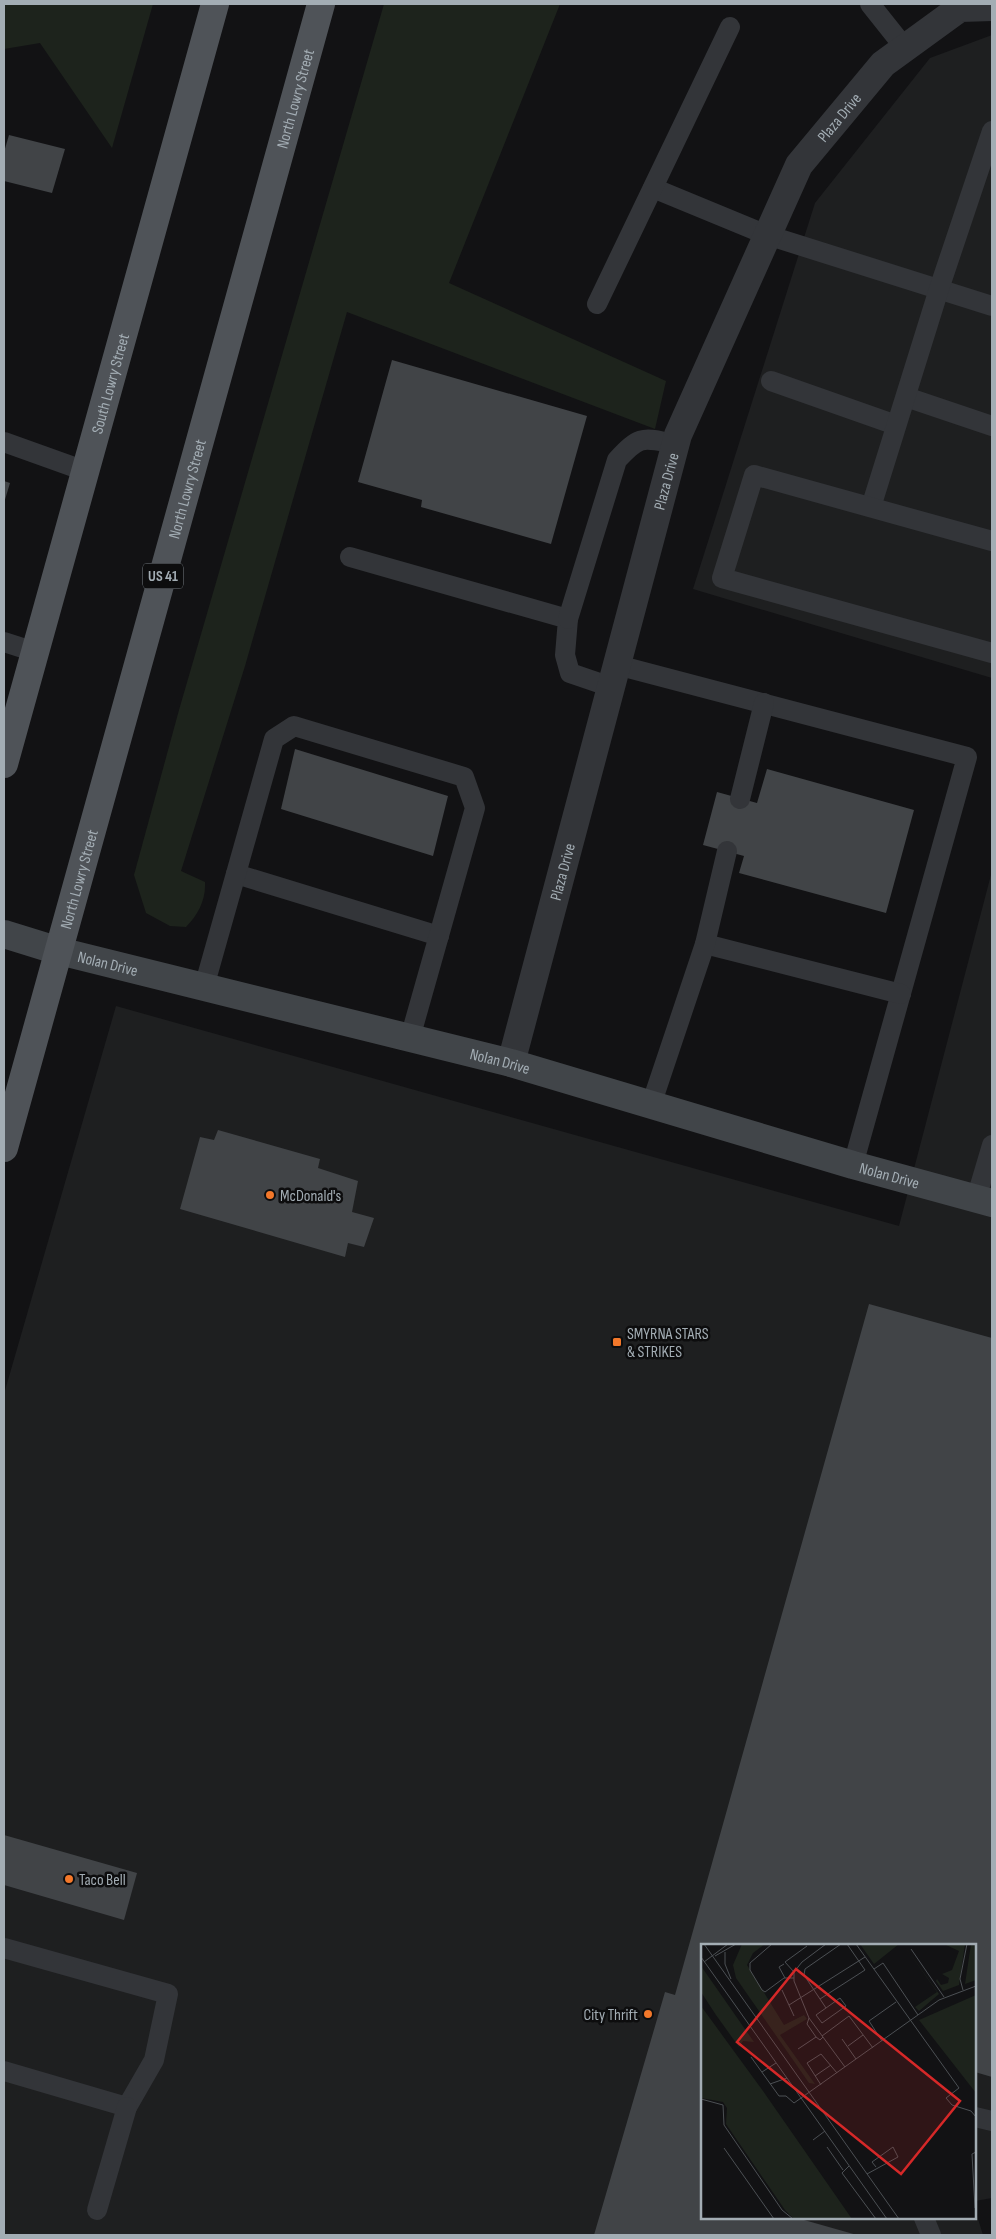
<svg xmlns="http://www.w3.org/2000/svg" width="996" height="2239" viewBox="0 0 996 2239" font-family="'Sofia Sans Condensed',sans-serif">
<rect width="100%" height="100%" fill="#121214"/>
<g fill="#1e1f20">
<path d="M992 35V678L693 589 815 203 930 58Z"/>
<path d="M992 871V2198L975 2201V1945H702V2218H975V2209L983 2235H4V1394L116 1006 899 1226Z"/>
</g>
<g fill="#1d231c">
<path d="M4 4H153L112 148 40 43 4 49Z"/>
<path d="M384 4H560L449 283 666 381 655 429 347 312 245 666 181 871 205 882C206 900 198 915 186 927L170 926 146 913 134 875 179 710Z"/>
</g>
<g fill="#414447">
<path d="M9 135 65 149 52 193 4 181V152Z"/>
<path d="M392 360 587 416 551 544 421 507 422 500 358 482Z"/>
<path d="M4 481 10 483 4 503Z"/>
<path d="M295 749 448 796 433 856 281 809Z"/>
<path d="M767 769 914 810 886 913 739 873 744 856 703 845 717 792 757 803Z"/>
<path d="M218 1130 320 1159 318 1168 358 1181 352 1212 374 1218 364 1247 348 1243 345 1257 180 1209 200 1137 214 1140Z"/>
<path d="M869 1304 992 1338V2077L975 2072V1945H702V2218H797L857 2235H594L665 1992 675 1995Z"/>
<path d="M4 1835 137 1873 124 1920 4 1885Z"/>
</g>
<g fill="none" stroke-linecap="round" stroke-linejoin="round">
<g stroke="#333539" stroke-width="20">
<path d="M870 4 905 48"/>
<path d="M653 188 767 235 992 306"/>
<path d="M597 304 730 27"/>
<path d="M771 381 896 425"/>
<path d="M906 397 992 426"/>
<path d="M4 442 85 471"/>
<path d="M871 507 939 289 992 131"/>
<path d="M992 541 754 475 722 578 992 653"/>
<path d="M350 557 568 619 565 655 570 673 611 687"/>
<path d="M568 619 617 460C641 434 643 438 676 444"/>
<path d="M4 642 35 652"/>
<path d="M617 665 967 757 853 1165"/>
<path d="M740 799 764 703"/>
<path d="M236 874 439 936"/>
<path d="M705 944 901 994"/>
<path d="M204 987 274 739 294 726 464 777 475 808 410 1038"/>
<path d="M651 1105 705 944 727 851"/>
<path d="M976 1199 992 1145"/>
<path d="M4 1948 168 1994 154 2060 127 2107 4 2071"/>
<path d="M975 2117 992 2121"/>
<path d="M97 2210 127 2107"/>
<path d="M924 2218 931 2235"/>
</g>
<path stroke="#333539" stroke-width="28" id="s1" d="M511 1063 678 435 799 165 883 64 960 8 992 7"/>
<path stroke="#414549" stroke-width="28" id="s2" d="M4 934 59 951 511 1063 853 1165 992 1203"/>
<g stroke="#4f5358" stroke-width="28">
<path id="s3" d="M4 764 215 4"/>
<path id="s4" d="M4 1148 321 4"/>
</g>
</g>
<g fill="#f3782a" stroke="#0d0d0e" stroke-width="2">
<circle cx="270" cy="1195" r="5"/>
<rect x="612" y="1337" width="10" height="10" rx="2.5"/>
<circle cx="69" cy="1879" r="5"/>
<circle cx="648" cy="2014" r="5"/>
</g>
<g text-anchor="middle" stroke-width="5" stroke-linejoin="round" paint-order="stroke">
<rect fill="#0d0d0e" stroke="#767d82" stroke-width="1" x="143" y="563.5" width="40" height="25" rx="4"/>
<g font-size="15" font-weight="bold" fill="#a3adb4">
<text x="163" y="581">US 41</text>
</g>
<g font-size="16" fill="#a3adb4" stroke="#0d0d0e">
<text dy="6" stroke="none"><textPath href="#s4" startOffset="1089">North Lowry Street</textPath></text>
<text dy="6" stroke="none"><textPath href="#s1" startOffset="1008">Plaza Drive</textPath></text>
<text dy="6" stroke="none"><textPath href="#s3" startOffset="395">South Lowry Street</textPath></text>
<text dy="6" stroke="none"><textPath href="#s1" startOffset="602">Plaza Drive</textPath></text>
<text dy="6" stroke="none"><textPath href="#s4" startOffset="684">North Lowry Street</textPath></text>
<text dy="6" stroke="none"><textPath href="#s1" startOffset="198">Plaza Drive</textPath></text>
<text dy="6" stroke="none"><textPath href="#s4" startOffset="279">North Lowry Street</textPath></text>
<text dy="6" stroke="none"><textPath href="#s2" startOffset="108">Nolan Drive</textPath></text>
<text dy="6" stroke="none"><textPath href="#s2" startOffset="512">Nolan Drive</textPath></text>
<text dy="6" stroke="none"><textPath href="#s2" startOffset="918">Nolan Drive</textPath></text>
</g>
<g font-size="16" fill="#a3adb4" stroke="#0d0d0e" text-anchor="start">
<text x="280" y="1201">McDonald's</text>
<text x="627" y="1339">SMYRNA STARS<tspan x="627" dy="18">&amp; STRIKES</tspan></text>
<text x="79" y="1885">Taco Bell</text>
<text x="638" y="2020" text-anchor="end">City Thrift</text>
</g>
</g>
<g transform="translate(701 1944)">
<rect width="275" height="275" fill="#121214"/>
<path d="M41 0H64L52 9 46 21 83 81 103 71 106 75 79 91 114 140 108 139 35 34 32 21ZM159 0H198L173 20ZM202 0 238 50 218 67 214 63 236 48ZM243 0H264L258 41 242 47 235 37 236 35 240 41 247 39 248 34 241 30 251 26 258 7ZM270 0H275V36L264 40ZM0 22 53 98 42 97 38 103 15 71 0 48ZM275 51V149L218 76ZM0 62 62 147 151 275H93L84 266 25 180 26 164 22 158 0 154Z" fill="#1d231c"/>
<path fill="none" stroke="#4c5054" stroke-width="1" d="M3 0 198 275M71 0 49 19V26L61 46 64 48 83 34H93M125 0 101 18 93 28V37L108 74 144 123M155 0 258 144 245 154 251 161 270 167 275 173M210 5 243 53M24 8V20L30 35M14 12 35 0M0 13 186 275M3 18 27 0M83 20 78 23 84 34M173 25 182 19 217 71M93 28 84 18 106 2M81 46 93 72M262 46 259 35 266 0M119 55 164 26 146 0M88 61 164 13M125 64 115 71 121 79 145 62 139 54 125 64 103 31 104 25 140 0M108 74 106 80 115 93M121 92 148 72 172 104M141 95 155 115M181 97 168 77 195 58M147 102 162 91M97 105 115 93 119 96 122 93M50 113 78 152H85L93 159 238 56 275 42M61 128 75 119M114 132 130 121M69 140 86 134M120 141 106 119 120 110 136 129M0 155 22 161 23 181 81 266 92 275M112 196 124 187M126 203 142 226M23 204 73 275M148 222 141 229 175 275M166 230 197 213 192 203 171 218 175 223M274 264 271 210 275 208"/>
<path fill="#d62828" fill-opacity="0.15" stroke="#d62828" stroke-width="2.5" d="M95 25 259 157 200 230 36 98Z"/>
<rect width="275" height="275" fill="none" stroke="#a3adb4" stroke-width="2.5"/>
</g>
<rect width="996" height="2239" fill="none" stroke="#a3adb4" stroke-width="10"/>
</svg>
